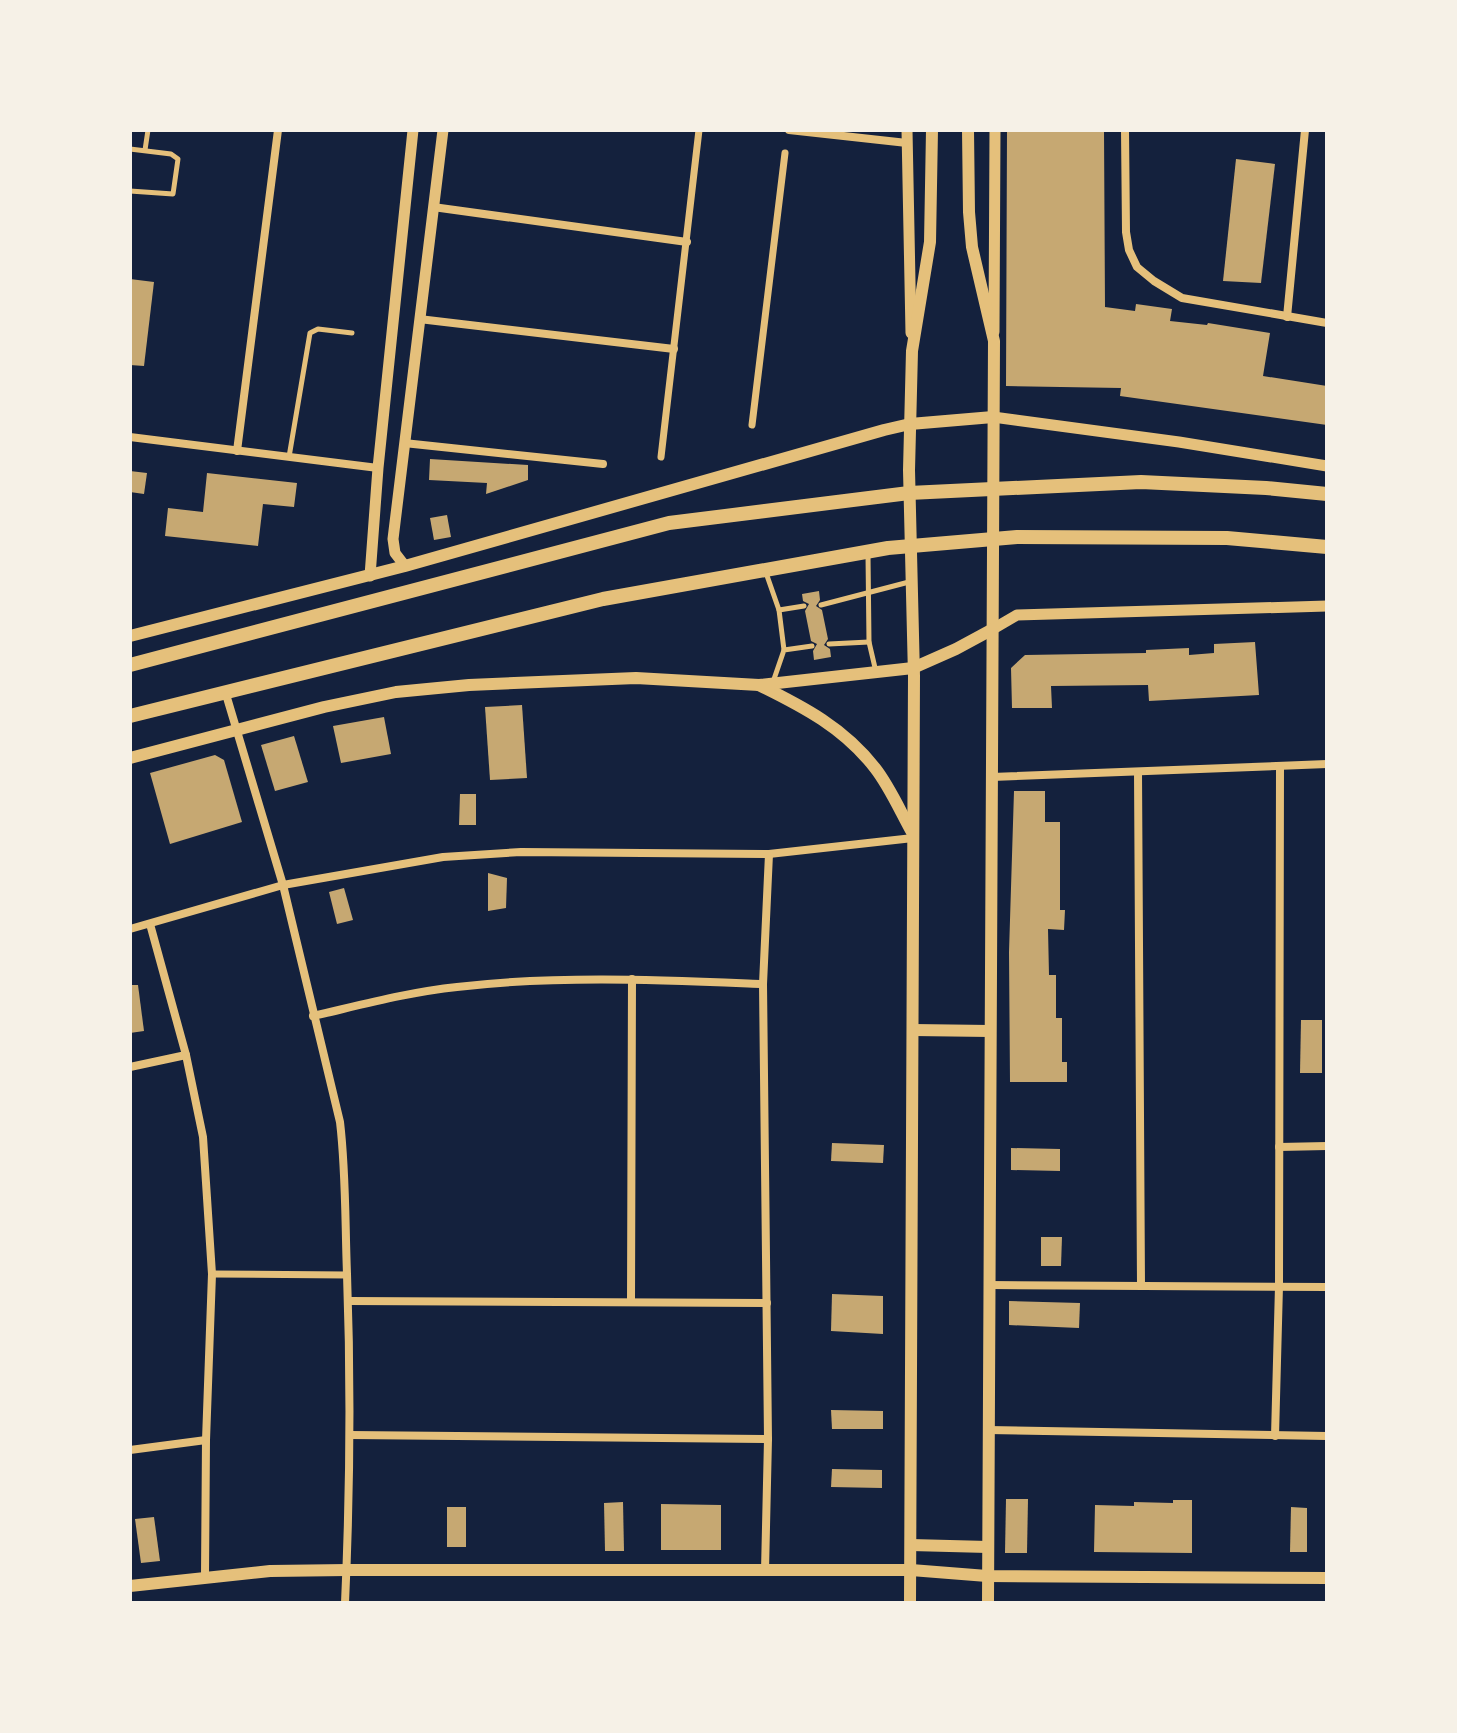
<svg xmlns="http://www.w3.org/2000/svg" width="1457" height="1733" viewBox="0 0 1457 1733" font-family="'Exo 2',sans-serif">
<rect width="100%" height="100%" fill="#14213d"/>
<g fill="#c6a872">
<path d="M1007 130H1104L1105 307 1135 311 1136 304 1172 309 1170 321 1207 325 1208 323 1270 333 1263 376 1327 386V425L1120 396 1121 388 1006 386Z"/>
<path d="M1236 159 1275 164 1261 283 1223 281Z"/>
<path d="M130 279 154 282 144 366 130 365Z"/>
<path d="M430 459 528 465V480L486 494 487 483 429 480Z"/>
<path d="M130 471 147 473 144 494 130 492Z"/>
<path d="M207 473 297 483 294 507 263 504 258 546 165 536 168 508 203 512Z"/>
<path d="M447 515 451 537 434 540 430 518Z"/>
<path d="M819 591 820 600 816 606 822 610 828 639 824 645 830 649 831 657 814 660 813 651 817 644 811 641 805 611 809 604 803 601 802 594Z"/>
<path d="M1255 642 1259 695 1149 701 1148 685 1051 686 1052 708H1012L1011 668 1025 655 1146 653V650L1189 648V655L1214 653V644Z"/>
<path d="M522 705 527 778 490 780 485 707Z"/>
<path d="M384 717 391 754 341 763 333 726Z"/>
<path d="M294 736 308 782 275 791 261 745Z"/>
<path d="M215 755 224 760 242 822 170 844 150 773Z"/>
<path d="M1014 791H1045V822H1060V910H1065L1064 930 1048 929 1049 975H1056V1018H1062V1062H1067V1082H1010L1009 952Z"/>
<path d="M460 794H476V825H459Z"/>
<path d="M488 873 507 878 506 908 488 911Z"/>
<path d="M344 888 353 920 337 924 329 892Z"/>
<path d="M130 985H138L144 1031 130 1033Z"/>
<path d="M1301 1020H1322V1073H1300Z"/>
<path d="M832 1143 884 1145 883 1163 831 1161Z"/>
<path d="M1011 1148 1060 1149V1171L1011 1170Z"/>
<path d="M1041 1237H1062L1061 1266H1041Z"/>
<path d="M832 1294 883 1296V1334L831 1331Z"/>
<path d="M1009 1301 1080 1303 1079 1328 1009 1325Z"/>
<path d="M831 1410 883 1411V1429H832Z"/>
<path d="M832 1469 882 1470V1488L831 1487Z"/>
<path d="M1006 1499H1028L1027 1553H1005Z"/>
<path d="M1173 1500H1192V1553L1094 1552 1095 1505 1134 1506V1502L1173 1503Z"/>
<path d="M623 1502 624 1551H605L604 1503Z"/>
<path d="M661 1504 721 1505V1550H661Z"/>
<rect x="447" y="1507" width="19" height="40"/>
<path d="M1291 1507 1307 1508V1552H1290Z"/>
<path d="M154 1517 160 1561 141 1563 135 1519Z"/>
</g>
<g fill="none" stroke-linecap="round" stroke-linejoin="round">
<g stroke="#e5c07b" stroke-width="5">
<path d="M130 149 171 154 178 159 173 194 130 191"/>
<path d="M145 150 148 130"/>
<path d="M289 457 310 333 318 329 352 333"/>
<path d="M868 555 869 642 876 672"/>
<path d="M765 570 779 610 784 650"/>
<path d="M821 605 909 582"/>
<path d="M779 610 804 606"/>
<path d="M829 644 869 642"/>
<path d="M773 682 784 650 812 646"/>
</g>
<g stroke="#e5c07b" stroke-width="7">
<path d="M752 425 785 153"/>
<path d="M661 457 699 130"/>
<path d="M212 1274 347 1275"/>
</g>
<g stroke="#e5c07b" stroke-width="8">
<path d="M789 130 907 143"/>
<path d="M1125 130 1126 232 1129 250 1137 267 1154 281 1182 298 1327 323"/>
<path d="M433 207 687 242"/>
<path d="M1287 317 1305 130"/>
<path d="M419 319 674 349"/>
<path d="M130 437 378 468"/>
<path d="M404 443 603 464"/>
<path d="M237 451 278 130"/>
<path d="M225 691 283 885 340 1122C346 1172 345 1223 347 1274 351 1383 350 1493 345 1603"/>
<path d="M1138 772 1141 1286"/>
<path d="M992 777 1327 764"/>
<path d="M150 924 186 1055 203 1137 212 1274 206 1440 205 1576"/>
<path d="M130 929 283 885 443 857 521 852 769 854 913 838"/>
<path d="M313 1016C361 1005 409 992 457 987 558 975 662 980 763 984"/>
<path d="M130 1067 186 1055"/>
<path d="M1279 1147 1327 1146"/>
<path d="M989 1285 1327 1287"/>
<path d="M349 1301 767 1303"/>
<path d="M631 1302 632 979"/>
<path d="M988 1430 1327 1436"/>
<path d="M350 1435 768 1439"/>
<path d="M1275 1436 1279 1286 1280 766"/>
<path d="M130 1450 206 1440"/>
<path d="M765 1571 768 1439 763 984 769 854"/>
</g>
<g stroke="#e5c07b" stroke-width="11">
<path d="M907 130 911 333"/>
<path d="M994 332 995 130"/>
<path d="M993 417 1179 442 1327 466"/>
<path d="M405 566 395 553 393 539 443 130"/>
<path d="M370 576 378 468 413 130"/>
<path d="M993 629 1017 615 1327 606"/>
</g>
<g stroke="#e5c07b" stroke-width="12">
<path d="M968 130 969 212 972 247 994 341 988 1603"/>
<path d="M130 636 405 566 884 430 910 424 993 417"/>
<path d="M759 685C804 707 844 728 875 768 890 787 901 813 913 834"/>
<path d="M130 758 324 707 396 692 469 685 636 678 759 685 913 668 956 649 993 629"/>
<path d="M913 1030 990 1031"/>
<path d="M911 1545 988 1547"/>
<path d="M130 1586 270 1571 347 1570H911L987 1576 1327 1578"/>
<path d="M910 1603 914 676 909 470 912 351 930 242 932 130"/>
</g>
<g stroke="#e5c07b" stroke-width="14">
<path d="M130 665 669 523 909 493 1141 482 1266 488 1327 494"/>
<path d="M130 716 603 599 888 548 1017 537 1227 538 1327 547"/>
</g>
</g>
<rect width="1457" height="1733" fill="none" stroke="#f6f1e7" stroke-width="264"/>
</svg>
